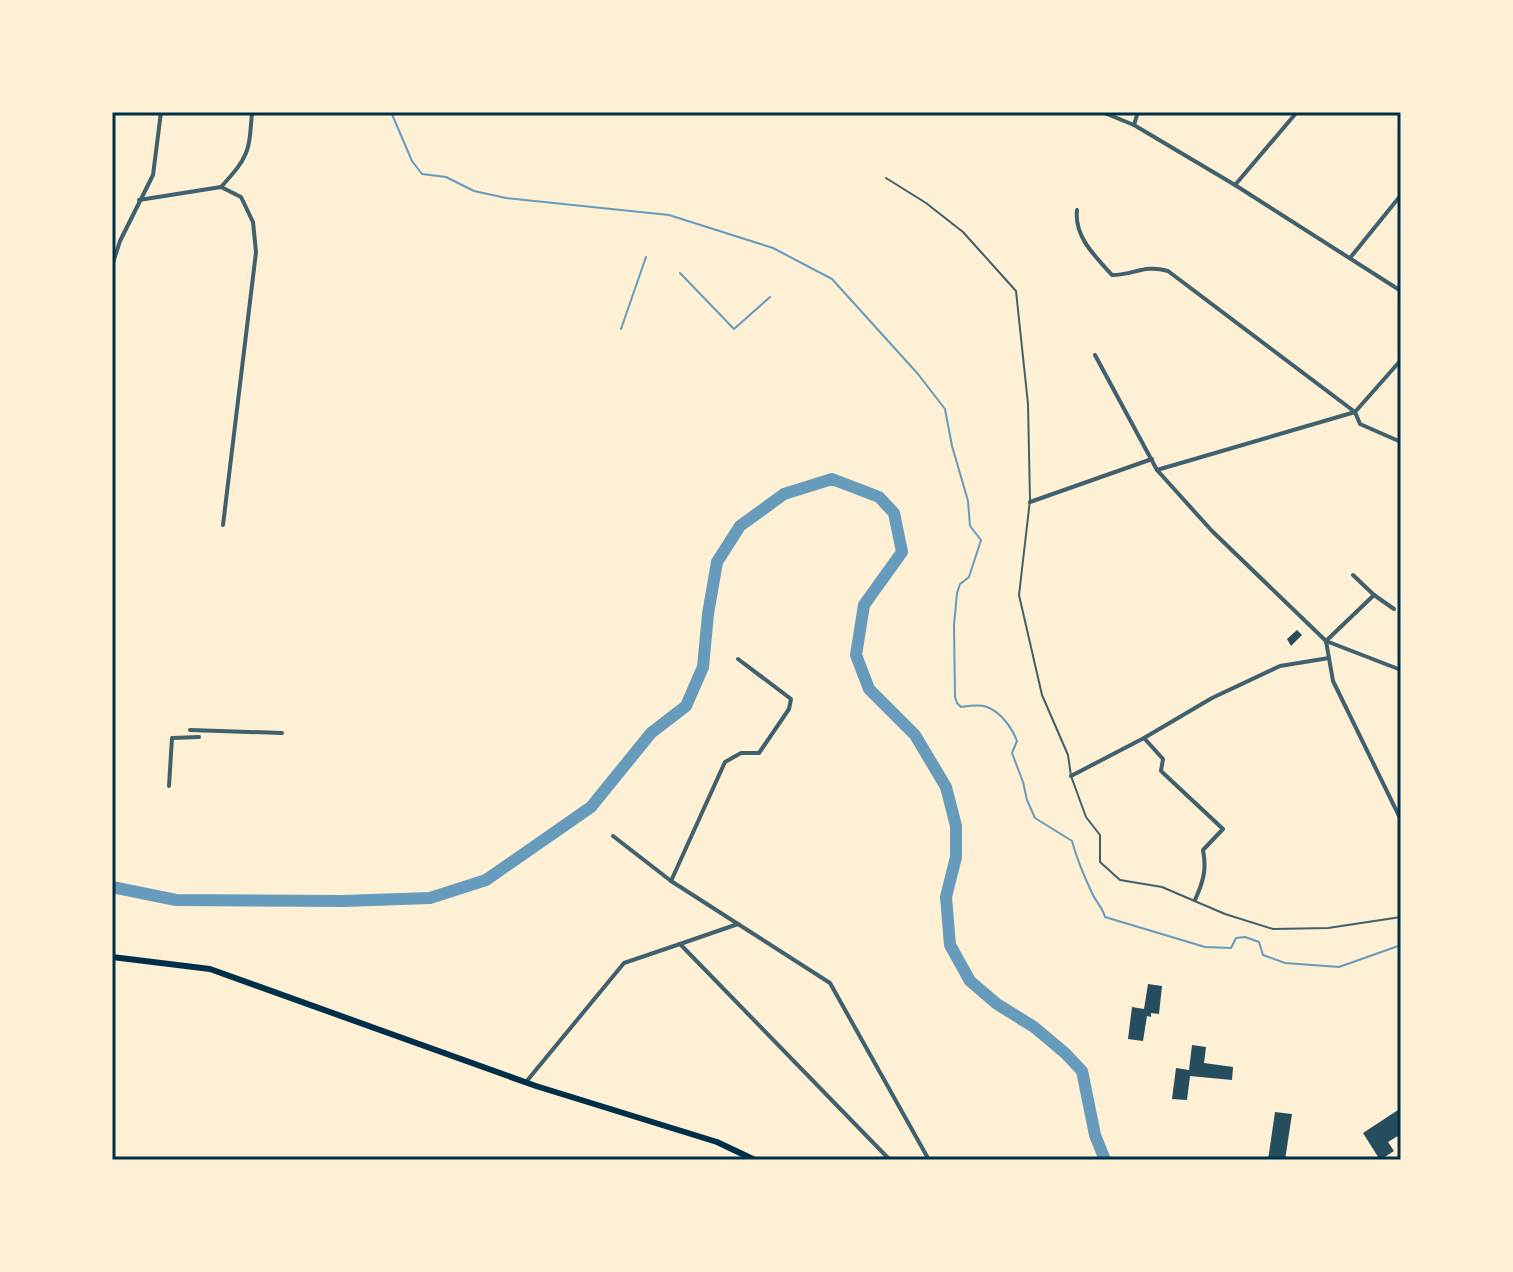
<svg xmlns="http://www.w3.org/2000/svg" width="1513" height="1272" viewBox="0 0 1513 1272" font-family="Arial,sans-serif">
<rect width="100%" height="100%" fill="#fdf0d5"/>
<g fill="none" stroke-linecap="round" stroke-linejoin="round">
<g stroke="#669bbc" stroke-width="2">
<path d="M391 112 412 161 422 174 446 177 474 191 506 198 669 215 773 248 832 279 918 374 945 409 952 446 968 501 970 526 981 540 969 577 960 584 957 593 954 625 955 697 957 703 961 707C969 706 979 704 987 707 1001 712 1012 728 1017 741L1012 753 1023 782 1027 800 1035 818 1072 841C1077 860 1084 876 1092 893 1096 902 1103 908 1105 917L1205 947 1231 948 1236 938 1245 937 1259 942 1263 955 1285 963 1339 967 1401 945"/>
<path d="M680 273 734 329 770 297"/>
<path d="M621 329 646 257"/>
</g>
<path stroke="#669bbc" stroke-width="12" d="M112 887 176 900 343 901 430 898 486 880 591 807 651 733 686 706 703 667 708 614 717 562 740 526 784 494 832 479 879 497 894 513 902 552 864 605 856 655 869 689 915 735 946 787 956 826V857L946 897 950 945 970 981 997 1004 1034 1027 1065 1053 1082 1071 1095 1135 1105 1160"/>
</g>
<g fill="#264d5e">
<path d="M1297 630 1302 635 1291 646 1287 639Z"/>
<path d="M1148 984 1162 986 1159 1014 1151 1013V1017L1147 1016 1143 1041 1128 1039 1132 1007 1144 1009Z"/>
<path d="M1192 1045 1206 1047 1204 1063 1233 1067 1232 1080 1190 1076 1187 1100 1172 1099 1176 1068 1189 1070Z"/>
<path d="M1401 1108V1134L1388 1142 1394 1151 1380 1160 1363 1133Z"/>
<path d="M1275 1112 1292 1114 1285 1160H1268Z"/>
</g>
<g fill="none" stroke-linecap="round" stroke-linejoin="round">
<path stroke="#3f606c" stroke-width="2" d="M886 178 926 203 963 232 1016 291 1028 404 1030 500 1019 595 1042 695 1068 755 1071 776 1086 817 1100 835V862L1120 880 1162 887 1225 914 1273 929 1328 928 1401 917"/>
<g stroke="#3f606c" stroke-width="4">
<path d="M1102 112 1134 125 1235 185 1401 291"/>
<path d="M1134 125 1138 112"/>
<path d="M1235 185 1297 112"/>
<path d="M221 187C249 156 249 153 252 112"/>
<path d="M139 200 221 187 241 197 253 222 256 252 223 525"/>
<path d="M1077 210C1074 237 1095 256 1112 275 1135 275 1143 264 1168 271L1355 412 1360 424 1401 442"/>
<path d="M1350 258 1401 195"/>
<path d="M112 266 120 241 153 175 161 112"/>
<path d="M1095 355 1157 470 1212 531 1326 641 1333 681 1401 820"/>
<path d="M1157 470 1355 412 1401 360"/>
<path d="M1030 502 1152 459"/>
<path d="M1353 575 1374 595 1394 609"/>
<path d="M1326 641 1401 670"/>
<path d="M1326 641 1374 595"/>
<path d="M738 659 791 699 789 709 759 753H741L725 762 671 881 738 924"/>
<path d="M190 730 282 733"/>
<path d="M1144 738 1163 759 1161 771 1223 829 1203 850C1207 870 1203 882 1195 900"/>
<path d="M1071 776 1144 738 1212 698 1280 666 1329 658"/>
<path d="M169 786 172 738 199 737"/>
<path d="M613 836 671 881"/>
<path d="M526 1082 624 963 680 944"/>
<path d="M890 1160 680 944 738 924 830 983 929 1160"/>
</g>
<path stroke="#003049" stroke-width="6" d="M112 957 210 969 536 1086 717 1142 755 1160"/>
</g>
<rect width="1513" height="1272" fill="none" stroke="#fdf0d5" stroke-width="228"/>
<rect x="114" y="114" width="1285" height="1044" fill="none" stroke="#003049" stroke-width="3"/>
</svg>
